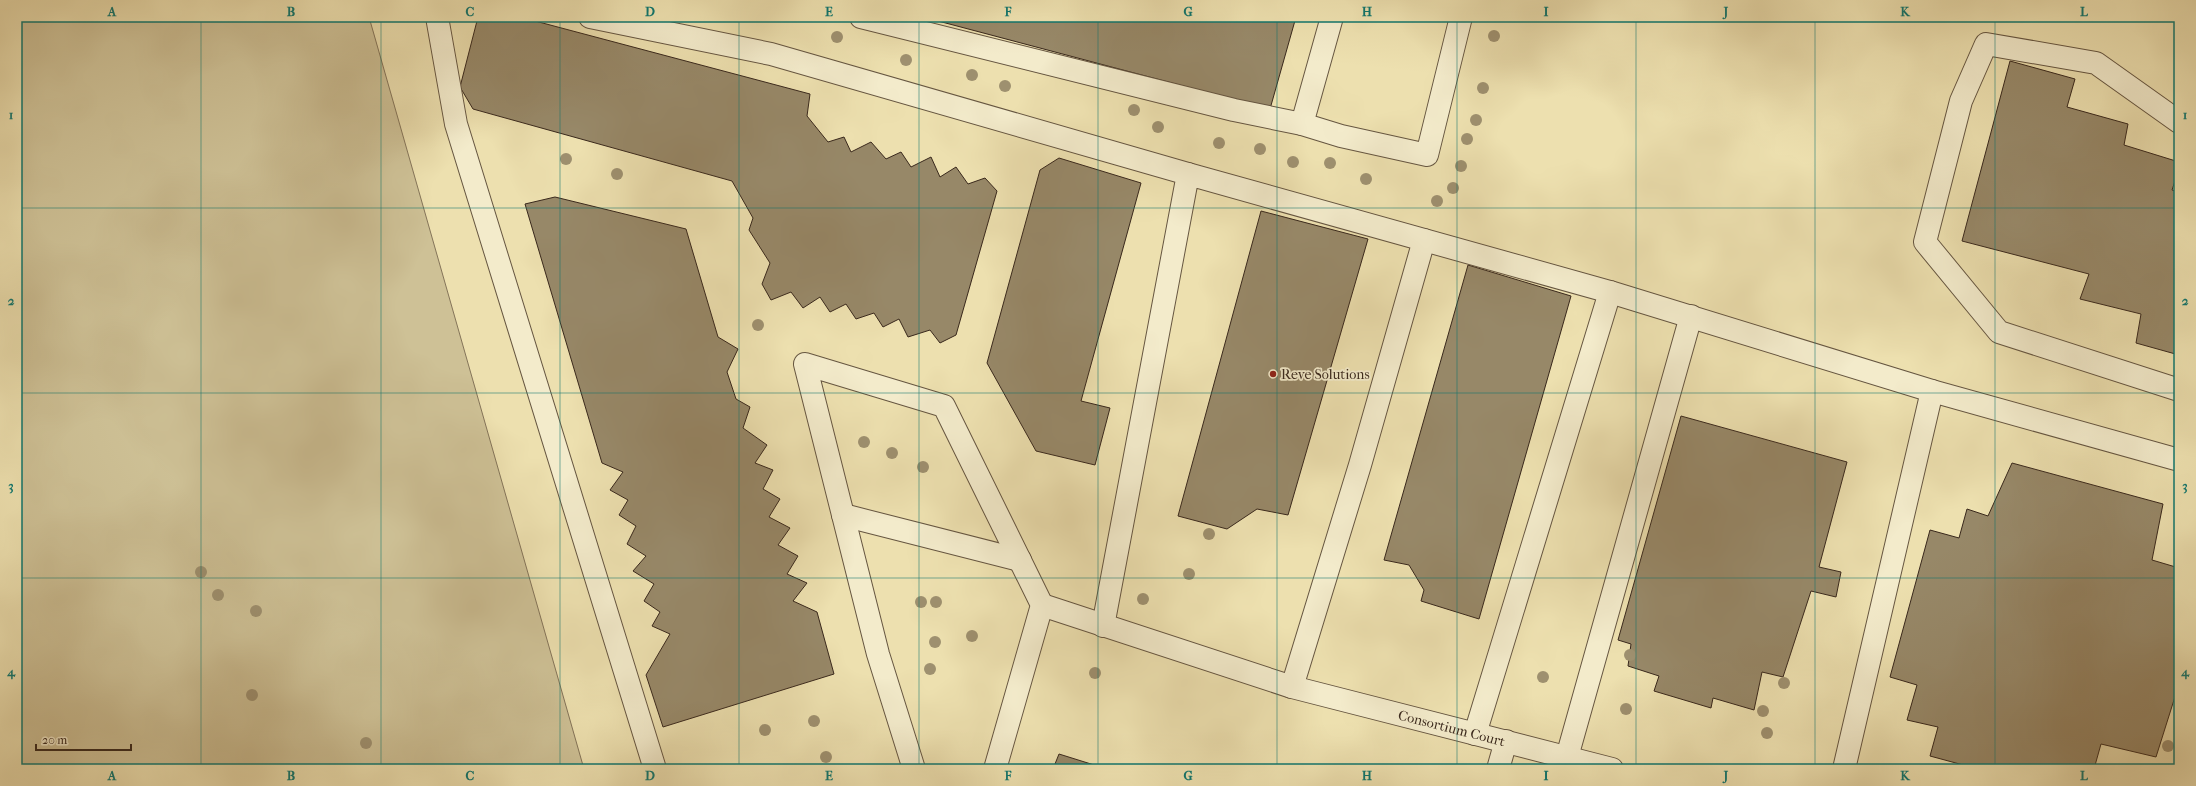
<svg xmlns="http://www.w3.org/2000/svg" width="2196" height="786" viewBox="0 0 2196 786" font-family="'IM FELL French Canon',serif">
<rect width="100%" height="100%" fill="#ede0af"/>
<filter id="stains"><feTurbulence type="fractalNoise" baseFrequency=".005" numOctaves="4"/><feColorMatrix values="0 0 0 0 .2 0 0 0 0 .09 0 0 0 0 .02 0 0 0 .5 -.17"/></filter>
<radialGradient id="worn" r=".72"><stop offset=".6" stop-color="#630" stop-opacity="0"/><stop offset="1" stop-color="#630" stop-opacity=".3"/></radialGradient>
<path fill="#cec196" stroke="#847459" d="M17 17H369L584 769H17Z"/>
<g fill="#978868" stroke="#39281c">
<path d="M478 17H520L810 94 807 116 828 142 844 137 851 152 871 142 886 159 901 152 911 167 931 157 940 177 956 167 968 184 985 178 997 191 956 335 940 343 930 330 908 337 899 319 883 327 874 313 856 319 846 304 830 312 820 297 803 308 791 292 771 300 762 284 770 263 749 230 753 218 732 181 473 109 460 87Z"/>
<path d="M923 17H1296L1270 109Z"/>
<path d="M2010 61 2075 79 2067 107 2128 124 2124 145 2179 162V169L2172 190 2179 192V355L2136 343 2141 314 2080 299 2089 274 1962 241Z"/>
<path d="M1059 158 1141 183 1081 401 1110 408 1095 465 1036 451 987 363 1040 170Z"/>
<path d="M555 197 686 229 718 337 738 349 727 372 736 399 750 407 743 428 767 445 755 463 773 470 763 489 780 499 769 517 790 528 778 545 798 556 787 574 807 583 793 601 817 612 834 674 663 727 646 675 670 634 652 626 660 612 644 601 654 584 633 571 646 556 627 544 636 526 619 515 628 500 610 490 623 472 602 463 525 204Z"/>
<path d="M1261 211 1368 239 1288 515 1257 509 1227 529 1178 516Z"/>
<path d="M1468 265 1571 296 1479 619 1421 601 1424 590 1409 565 1384 560Z"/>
<path d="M1681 416 1847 462 1819 567 1841 572 1836 597 1811 591 1783 677 1762 672 1754 710 1713 698 1711 708 1654 691 1659 676 1628 666 1631 644 1618 640Z"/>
<path d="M2012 463 2163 504 2152 560 2179 568V684L2156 757 2101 744 2094 769H1978L1930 756 1938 727 1907 720 1917 685 1890 677 1930 530 1959 538 1967 509 1988 516Z"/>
<path d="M1059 754 1107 769H1053Z"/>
</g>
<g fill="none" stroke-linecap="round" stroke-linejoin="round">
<defs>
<g id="minor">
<path d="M437 17 456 124 655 769"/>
<path d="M590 17 771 54 1188 174"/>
<path d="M861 17 1234 110 1302 124"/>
<path d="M1332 17 1302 124 1341 136 1427 155 1461 17"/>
<path d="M2179 122 2096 63 1986 44 1961 101 1925 242 1999 332 2179 390"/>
<path d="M843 515 1020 560"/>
<path id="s1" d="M1042 605 1292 687 1612 769"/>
<path d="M1103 626 1188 174 1610 292 1932 391 2179 460"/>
<path d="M1292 687 1360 465 1424 240"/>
<path d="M1475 734 1610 292"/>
<path d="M1567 757 1691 316"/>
<path d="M914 769 878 654 805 364 944 406 1042 605 995 769"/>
<path d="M1498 769 1506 741"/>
<path d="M1844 769 1932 391"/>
</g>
</defs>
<use href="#minor" stroke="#665641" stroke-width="24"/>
<use href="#minor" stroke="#f3ebcb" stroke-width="22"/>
</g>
<g fill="#9e906f">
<circle cx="1494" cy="36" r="6"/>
<circle cx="837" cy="37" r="6"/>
<circle cx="906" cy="60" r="6"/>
<circle cx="972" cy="75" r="6"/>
<circle cx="1005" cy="86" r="6"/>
<circle cx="1483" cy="88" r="6"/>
<circle cx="1134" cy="110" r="6"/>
<circle cx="1476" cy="120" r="6"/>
<circle cx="1158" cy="127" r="6"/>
<circle cx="1467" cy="139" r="6"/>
<circle cx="1219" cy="143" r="6"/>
<circle cx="1260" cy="149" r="6"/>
<circle cx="566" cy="159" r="6"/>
<circle cx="1293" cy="162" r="6"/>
<circle cx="1330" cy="163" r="6"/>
<circle cx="1461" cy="166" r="6"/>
<circle cx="617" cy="174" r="6"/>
<circle cx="1366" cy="179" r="6"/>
<circle cx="1453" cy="188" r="6"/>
<circle cx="1437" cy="201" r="6"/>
<circle cx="758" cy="325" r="6"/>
<circle cx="864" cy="442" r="6"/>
<circle cx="892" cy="453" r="6"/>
<circle cx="923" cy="467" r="6"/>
<circle cx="1209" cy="534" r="6"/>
<circle cx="201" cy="572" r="6"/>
<circle cx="1189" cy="574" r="6"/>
<circle cx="218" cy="595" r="6"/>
<circle cx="1143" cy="599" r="6"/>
<circle cx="921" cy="602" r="6"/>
<circle cx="936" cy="602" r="6"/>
<circle cx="256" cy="611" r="6"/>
<circle cx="972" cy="636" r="6"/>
<circle cx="935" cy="642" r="6"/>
<circle cx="1630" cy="655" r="6"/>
<circle cx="930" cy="669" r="6"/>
<circle cx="1095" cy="673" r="6"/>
<circle cx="1543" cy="677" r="6"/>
<circle cx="1784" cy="683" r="6"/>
<circle cx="252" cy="695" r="6"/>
<circle cx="1626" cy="709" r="6"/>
<circle cx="1763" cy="711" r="6"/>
<circle cx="814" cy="721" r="6"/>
<circle cx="765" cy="730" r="6"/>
<circle cx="1767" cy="733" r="6"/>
<circle cx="366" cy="743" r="6"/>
<circle cx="2168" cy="746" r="6"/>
<circle cx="826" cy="757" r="6"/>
</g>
<path fill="none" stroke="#0f766e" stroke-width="1" stroke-opacity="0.55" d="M201 17V769M381 17V769M560 17V769M739 17V769M919 17V769M1098 17V769M1277 17V769M1457 17V769M1636 17V769M1815 17V769M1995 17V769M17 208H2179M17 393H2179M17 578H2179"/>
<circle fill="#8f2418" stroke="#f3ebcb" stroke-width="1.5" cx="1273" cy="374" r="4"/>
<g text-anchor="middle" stroke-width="3.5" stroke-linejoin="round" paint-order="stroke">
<g font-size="14" fill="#39281c" stroke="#f3ebcb" text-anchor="start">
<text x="1281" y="379">Reve Solutions</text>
</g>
<g font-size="14" fill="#39281c" stroke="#f3ebcb">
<text dy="5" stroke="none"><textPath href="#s1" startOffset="428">Consortium Court</textPath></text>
</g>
</g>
<rect width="2196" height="786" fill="none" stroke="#ede0af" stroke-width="44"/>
<path d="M36 744v6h95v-6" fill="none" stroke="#39281c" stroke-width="2"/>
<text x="42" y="744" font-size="12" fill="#39281c" stroke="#f3ebcb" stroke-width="3" paint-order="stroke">20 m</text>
<rect x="22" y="22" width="2152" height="742" fill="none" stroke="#0f766e" stroke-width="1.5"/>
<g font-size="13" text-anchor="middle" font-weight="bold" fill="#0f766e">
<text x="112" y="16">A</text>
<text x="291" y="16">B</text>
<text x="470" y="16">C</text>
<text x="650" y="16">D</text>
<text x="829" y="16">E</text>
<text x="1008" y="16">F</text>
<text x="1188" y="16">G</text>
<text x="1367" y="16">H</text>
<text x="1546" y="16">I</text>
<text x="1726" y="16">J</text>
<text x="1905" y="16">K</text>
<text x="2084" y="16">L</text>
<text x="11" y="119">1</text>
<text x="2185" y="119">1</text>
<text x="11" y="305">2</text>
<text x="2185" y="305">2</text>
<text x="11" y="490">3</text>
<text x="2185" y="490">3</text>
<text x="11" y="676">4</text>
<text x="2185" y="676">4</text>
<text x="112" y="780">A</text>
<text x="291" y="780">B</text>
<text x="470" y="780">C</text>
<text x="650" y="780">D</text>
<text x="829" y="780">E</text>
<text x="1008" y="780">F</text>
<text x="1188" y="780">G</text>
<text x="1367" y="780">H</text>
<text x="1546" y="780">I</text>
<text x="1726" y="780">J</text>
<text x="1905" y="780">K</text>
<text x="2084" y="780">L</text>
</g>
<rect width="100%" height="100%" filter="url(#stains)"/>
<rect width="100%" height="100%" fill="url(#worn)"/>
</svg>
